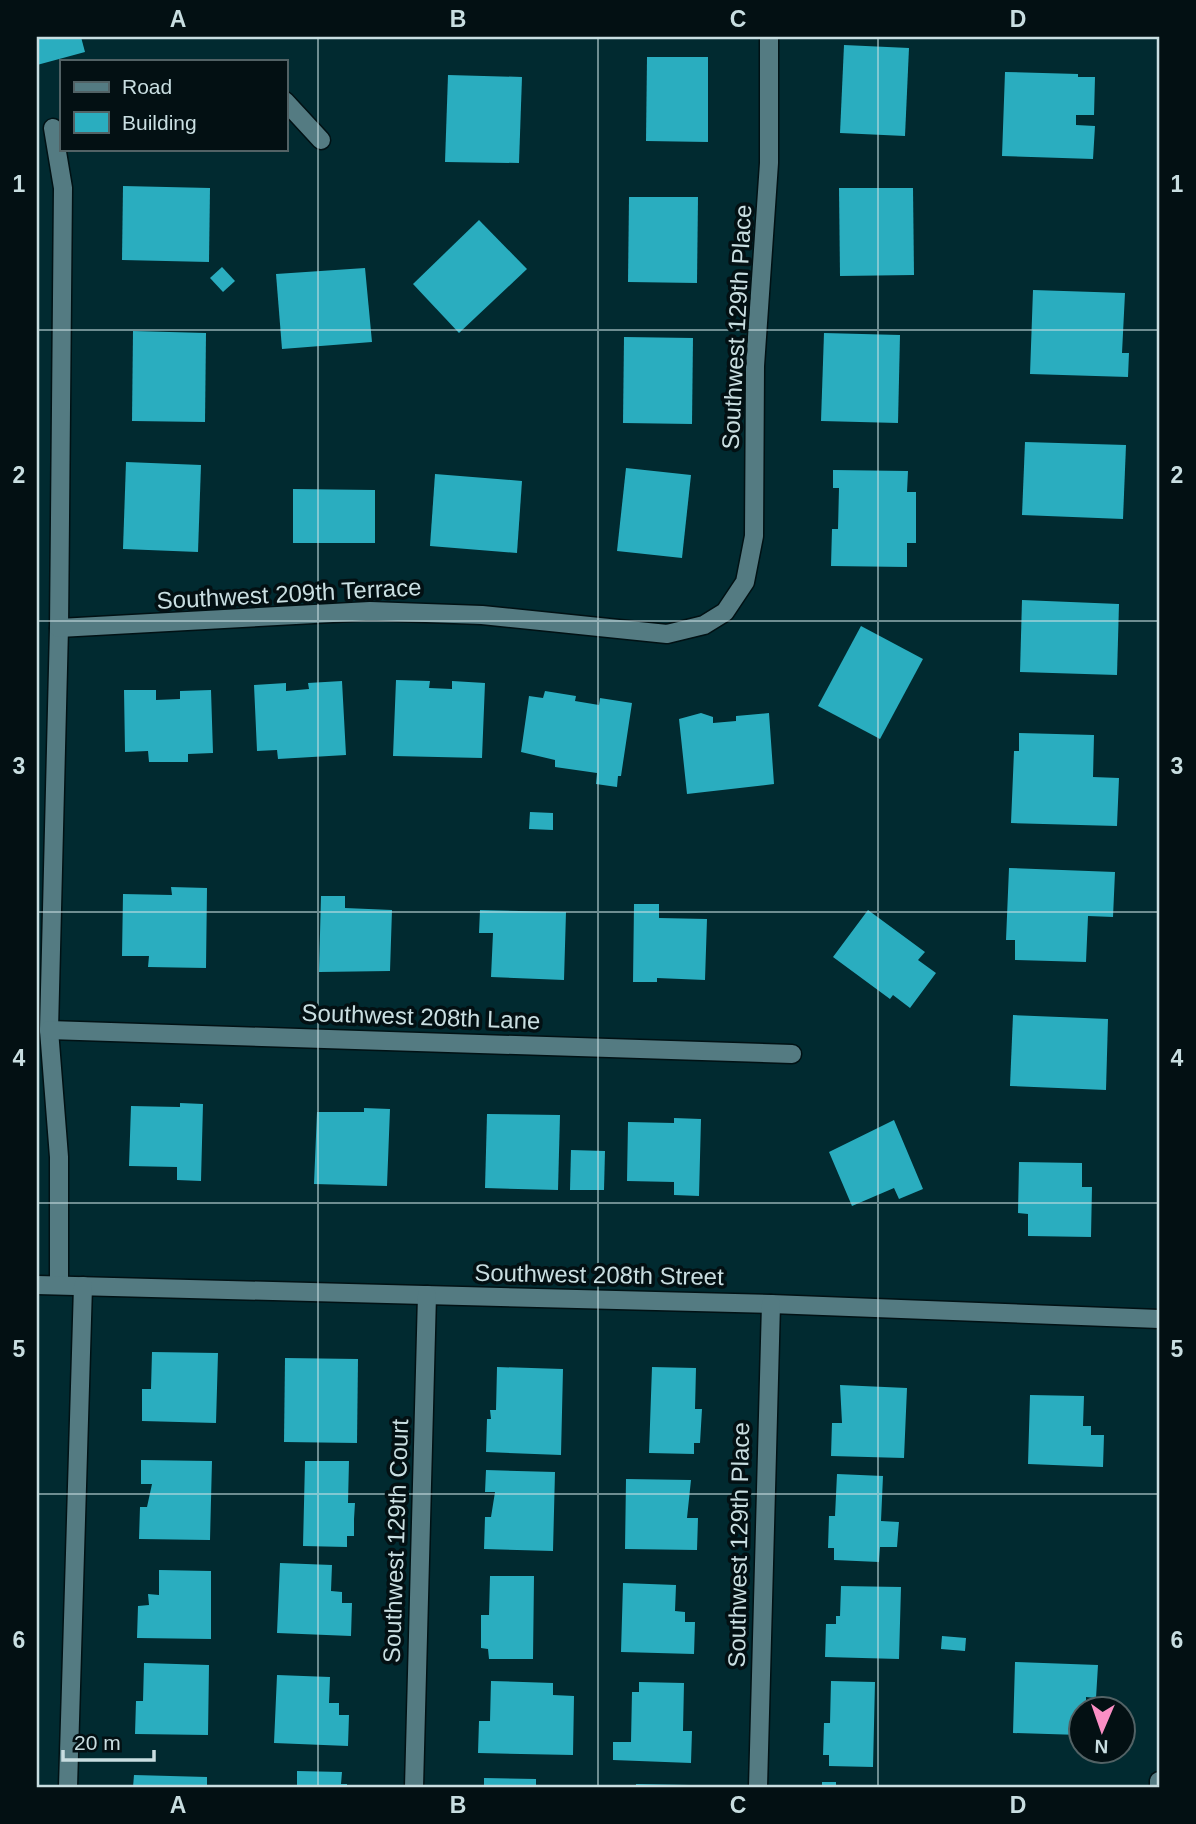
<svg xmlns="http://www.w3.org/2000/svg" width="1196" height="1824" viewBox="0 0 1196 1824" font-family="Helvetica,sans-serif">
<rect width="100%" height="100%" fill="#012a30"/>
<g fill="#2aadbf">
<path d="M37 37H81L85 52 37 65Z"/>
<path d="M844 45 909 48 905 136 840 133Z"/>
<path d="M647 57H708V142L646 141Z"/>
<path d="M1005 72 1078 74V77H1095L1094 115H1076V125L1095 126 1093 159 1002 156Z"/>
<path d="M448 75 522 77 519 163 445 162Z"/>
<path d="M123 186 210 188 209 262 122 260Z"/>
<path d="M839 188H913L914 275 840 276Z"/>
<path d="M629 197H698L697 283 628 282Z"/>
<path d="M479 220 527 269 459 333 413 284Z"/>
<path d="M222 267 235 281 223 292 210 278Z"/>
<path d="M365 268 372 342 282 349 276 274Z"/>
<path d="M1033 290 1125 293 1122 353H1129L1128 377 1030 374Z"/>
<path d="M133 331 206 333 205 422 132 421Z"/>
<path d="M824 333 900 335 898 423 821 421Z"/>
<path d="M624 337 693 338 692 424 623 423Z"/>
<path d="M1025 442 1126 445 1123 519 1022 515Z"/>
<path d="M126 462 201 465 198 552 123 549Z"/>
<path d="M626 468 691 475 682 558 617 551Z"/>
<path d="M833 470 908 471 907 492H916V543H907V567L831 566 832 529H838L839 488H833Z"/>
<path d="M435 474 522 481 517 553 430 546Z"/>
<path d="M293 489 375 490V543H293Z"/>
<path d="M1022 600 1119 604 1117 675 1020 672Z"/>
<path d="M861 626 923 659 880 739 818 706Z"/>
<path d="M396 680 430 681 429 688 452 689V681L485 683 482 758 393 756Z"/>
<path d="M342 681 346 755 278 759 277 750 257 751 254 685 286 683V691L309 689 308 683Z"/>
<path d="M124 690H156V700L180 699V691L211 690 213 753 188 754V762H149L148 751 125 752Z"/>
<path d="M545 691 576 696 575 701 599 705 600 698 632 703 621 776H618L617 787 596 784 597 773 555 767V760L521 752 529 696 543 698Z"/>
<path d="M701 713 713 717V723L736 721V716L769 713 774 784 687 794 679 719Z"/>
<path d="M1019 733 1094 735 1093 777 1119 778 1117 826 1011 823 1014 751H1019Z"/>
<path d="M530 812 553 813V830L529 829Z"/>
<path d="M1009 868 1115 872 1113 917 1088 916 1086 962 1015 960V940H1006Z"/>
<path d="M171 887 207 888 206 968 148 967 149 956H122L123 894 172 895Z"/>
<path d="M321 896H345V908L392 910 390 971 319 972Z"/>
<path d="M634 904H659V918L707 919 705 980 657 978V982H633Z"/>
<path d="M480 910 566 912 564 980 491 977 493 933H479Z"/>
<path d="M868 910 925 952 918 960 936 973 910 1008 893 995 890 999 833 957Z"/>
<path d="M1013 1015 1108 1019 1106 1090 1010 1086Z"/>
<path d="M180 1103 203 1104 201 1181 177 1180V1167L129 1166 131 1106 180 1107Z"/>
<path d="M364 1108 390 1109 387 1186 314 1184 317 1112H364Z"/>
<path d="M487 1114 560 1115 558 1190 485 1188Z"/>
<path d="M674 1118 701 1119 699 1196 674 1195V1182L627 1181 628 1122 674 1123Z"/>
<path d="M894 1120 923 1189 899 1199 894 1188 852 1206 829 1152Z"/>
<path d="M571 1150 605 1151 604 1190H570Z"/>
<path d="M1019 1162 1082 1163V1187H1092L1091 1237 1028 1236V1214L1018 1213Z"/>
<path d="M152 1352 218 1353 216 1423 142 1421V1389H151Z"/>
<path d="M285 1358 358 1359 357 1443 284 1442Z"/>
<path d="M497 1367 563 1369 561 1455 486 1452 487 1419H491L490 1410H496Z"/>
<path d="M652 1367 696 1368 695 1409H702L700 1443H694V1454L649 1453Z"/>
<path d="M840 1385 907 1388 904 1458 831 1456 832 1423H842Z"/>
<path d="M1030 1395 1084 1396 1083 1426H1091V1435H1104L1103 1467 1028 1464Z"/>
<path d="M141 1460 212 1461 210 1540 139 1539 140 1507H147L152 1484H141Z"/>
<path d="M305 1461H349L348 1503H355L354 1519V1536H347V1547L303 1546Z"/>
<path d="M486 1470 555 1472 553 1551 484 1549 485 1517H491L495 1492H485Z"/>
<path d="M837 1474 883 1476 881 1521 899 1522 898 1534 897 1547H880L879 1562 834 1560V1548H828L829 1516H835Z"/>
<path d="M626 1479 691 1480 687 1518H698L697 1550 625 1549Z"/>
<path d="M280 1563 332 1565 331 1591 342 1592V1603H352L351 1636 277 1633Z"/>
<path d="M159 1570 211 1571V1639L137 1638 138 1606 149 1605 148 1594 159 1595Z"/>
<path d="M490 1576H534L533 1659H489L488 1649 481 1648V1615H489Z"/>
<path d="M623 1583 676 1585 675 1611 685 1612V1622H695L694 1654 621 1652Z"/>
<path d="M841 1586 901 1587 899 1659 825 1657 826 1624H836V1616H840Z"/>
<path d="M942 1636 966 1638 965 1651 941 1649Z"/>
<path d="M1015 1662 1098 1665 1096 1698 1086 1697V1708H1080V1735L1013 1733Z"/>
<path d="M144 1663 209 1665 208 1735 135 1734 136 1701H143Z"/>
<path d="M277 1675 330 1677 329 1703H339V1715H349L348 1746 274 1743Z"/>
<path d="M491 1681 553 1683V1695L574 1696 573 1755 478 1753 479 1721H490Z"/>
<path d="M831 1681 875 1682 873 1767 829 1766V1755H823L824 1723H830Z"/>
<path d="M639 1682 684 1683 683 1731H692L691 1763 613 1760V1742H631L632 1692H639Z"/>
<path d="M297 1771 342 1772 341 1784H347V1787H297Z"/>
<path d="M134 1775 207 1777V1787H133Z"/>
<path d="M484 1778 536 1779V1787H484Z"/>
<path d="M822 1782H836V1785L854 1787H822Z"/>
<path d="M636 1784 690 1785V1787H636Z"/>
</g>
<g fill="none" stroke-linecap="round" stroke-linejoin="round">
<defs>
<g id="minor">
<path d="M285 101 321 140"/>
<path d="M53 128 63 188 59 628 49 1030 59 1157V1285"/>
<path d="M59 628 370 611 482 615 667 634 704 625 725 612 745 582 754 536 755 366 769 163V37"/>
<path d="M49 1030 792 1054"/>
<path d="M37 1285 771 1304 1159 1319"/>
<path d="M68 1787 83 1286"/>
<path d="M414 1787 427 1295"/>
<path d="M758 1787 771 1304"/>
<path d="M1159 1787V1781"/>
</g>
</defs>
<use href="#minor" stroke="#011114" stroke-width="21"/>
<use href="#minor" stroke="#547b82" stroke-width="18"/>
</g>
<path fill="none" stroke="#c9dee1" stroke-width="2" stroke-opacity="0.55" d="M318 37V1787M598 37V1787M878 37V1787M37 330H1159M37 621H1159M37 912H1159M37 1203H1159M37 1494H1159"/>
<g text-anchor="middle" stroke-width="7" stroke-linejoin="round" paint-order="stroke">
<g font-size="24" fill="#c9dee1" stroke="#031013">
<text transform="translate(737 327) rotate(-87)" y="8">Southwest 129th Place</text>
<text transform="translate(289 594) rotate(-3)" y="8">Southwest 209th Terrace</text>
<text transform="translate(421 1017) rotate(2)" y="8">Southwest 208th Lane</text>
<text transform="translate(599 1275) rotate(1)" y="8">Southwest 208th Street</text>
<text transform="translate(396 1541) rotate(-88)" y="8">Southwest 129th Court</text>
<text transform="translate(739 1545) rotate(-89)" y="8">Southwest 129th Place</text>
</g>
</g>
<rect width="1196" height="1824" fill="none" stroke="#031013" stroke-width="77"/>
<rect x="60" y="60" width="228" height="91" fill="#031013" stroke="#526265" stroke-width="2"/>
<rect x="74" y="82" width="35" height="10" fill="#547b82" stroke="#526265" stroke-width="2"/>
<text x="122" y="94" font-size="21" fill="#c9dee1">Road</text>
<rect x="74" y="112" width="35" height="21" fill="#2aadbf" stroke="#526265" stroke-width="2"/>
<text x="122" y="130" font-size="21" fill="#c9dee1">Building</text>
<g transform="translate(1102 1730) rotate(182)"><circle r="33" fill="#031013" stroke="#526265" stroke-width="2"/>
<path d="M0-5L12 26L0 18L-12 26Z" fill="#fb8fc5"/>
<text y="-10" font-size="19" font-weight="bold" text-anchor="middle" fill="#c9dee1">N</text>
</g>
<path d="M63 1750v10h91v-10" fill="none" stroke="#c9dee1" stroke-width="3.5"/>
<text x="74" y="1750" font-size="21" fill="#c9dee1" stroke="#031013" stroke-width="5" paint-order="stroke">20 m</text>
<rect x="38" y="38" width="1120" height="1748" fill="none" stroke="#c9dee1" stroke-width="2.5"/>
<g font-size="23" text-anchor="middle" font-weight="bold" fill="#c9dee1">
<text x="178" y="27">A</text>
<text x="458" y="27">B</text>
<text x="738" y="27">C</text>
<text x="1018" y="27">D</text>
<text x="19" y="192">1</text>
<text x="1177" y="192">1</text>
<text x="19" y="483">2</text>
<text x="1177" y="483">2</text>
<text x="19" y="774">3</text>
<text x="1177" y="774">3</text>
<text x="19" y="1066">4</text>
<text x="1177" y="1066">4</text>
<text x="19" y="1357">5</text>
<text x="1177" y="1357">5</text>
<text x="19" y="1648">6</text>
<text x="1177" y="1648">6</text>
<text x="178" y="1813">A</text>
<text x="458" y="1813">B</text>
<text x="738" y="1813">C</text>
<text x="1018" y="1813">D</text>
</g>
</svg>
